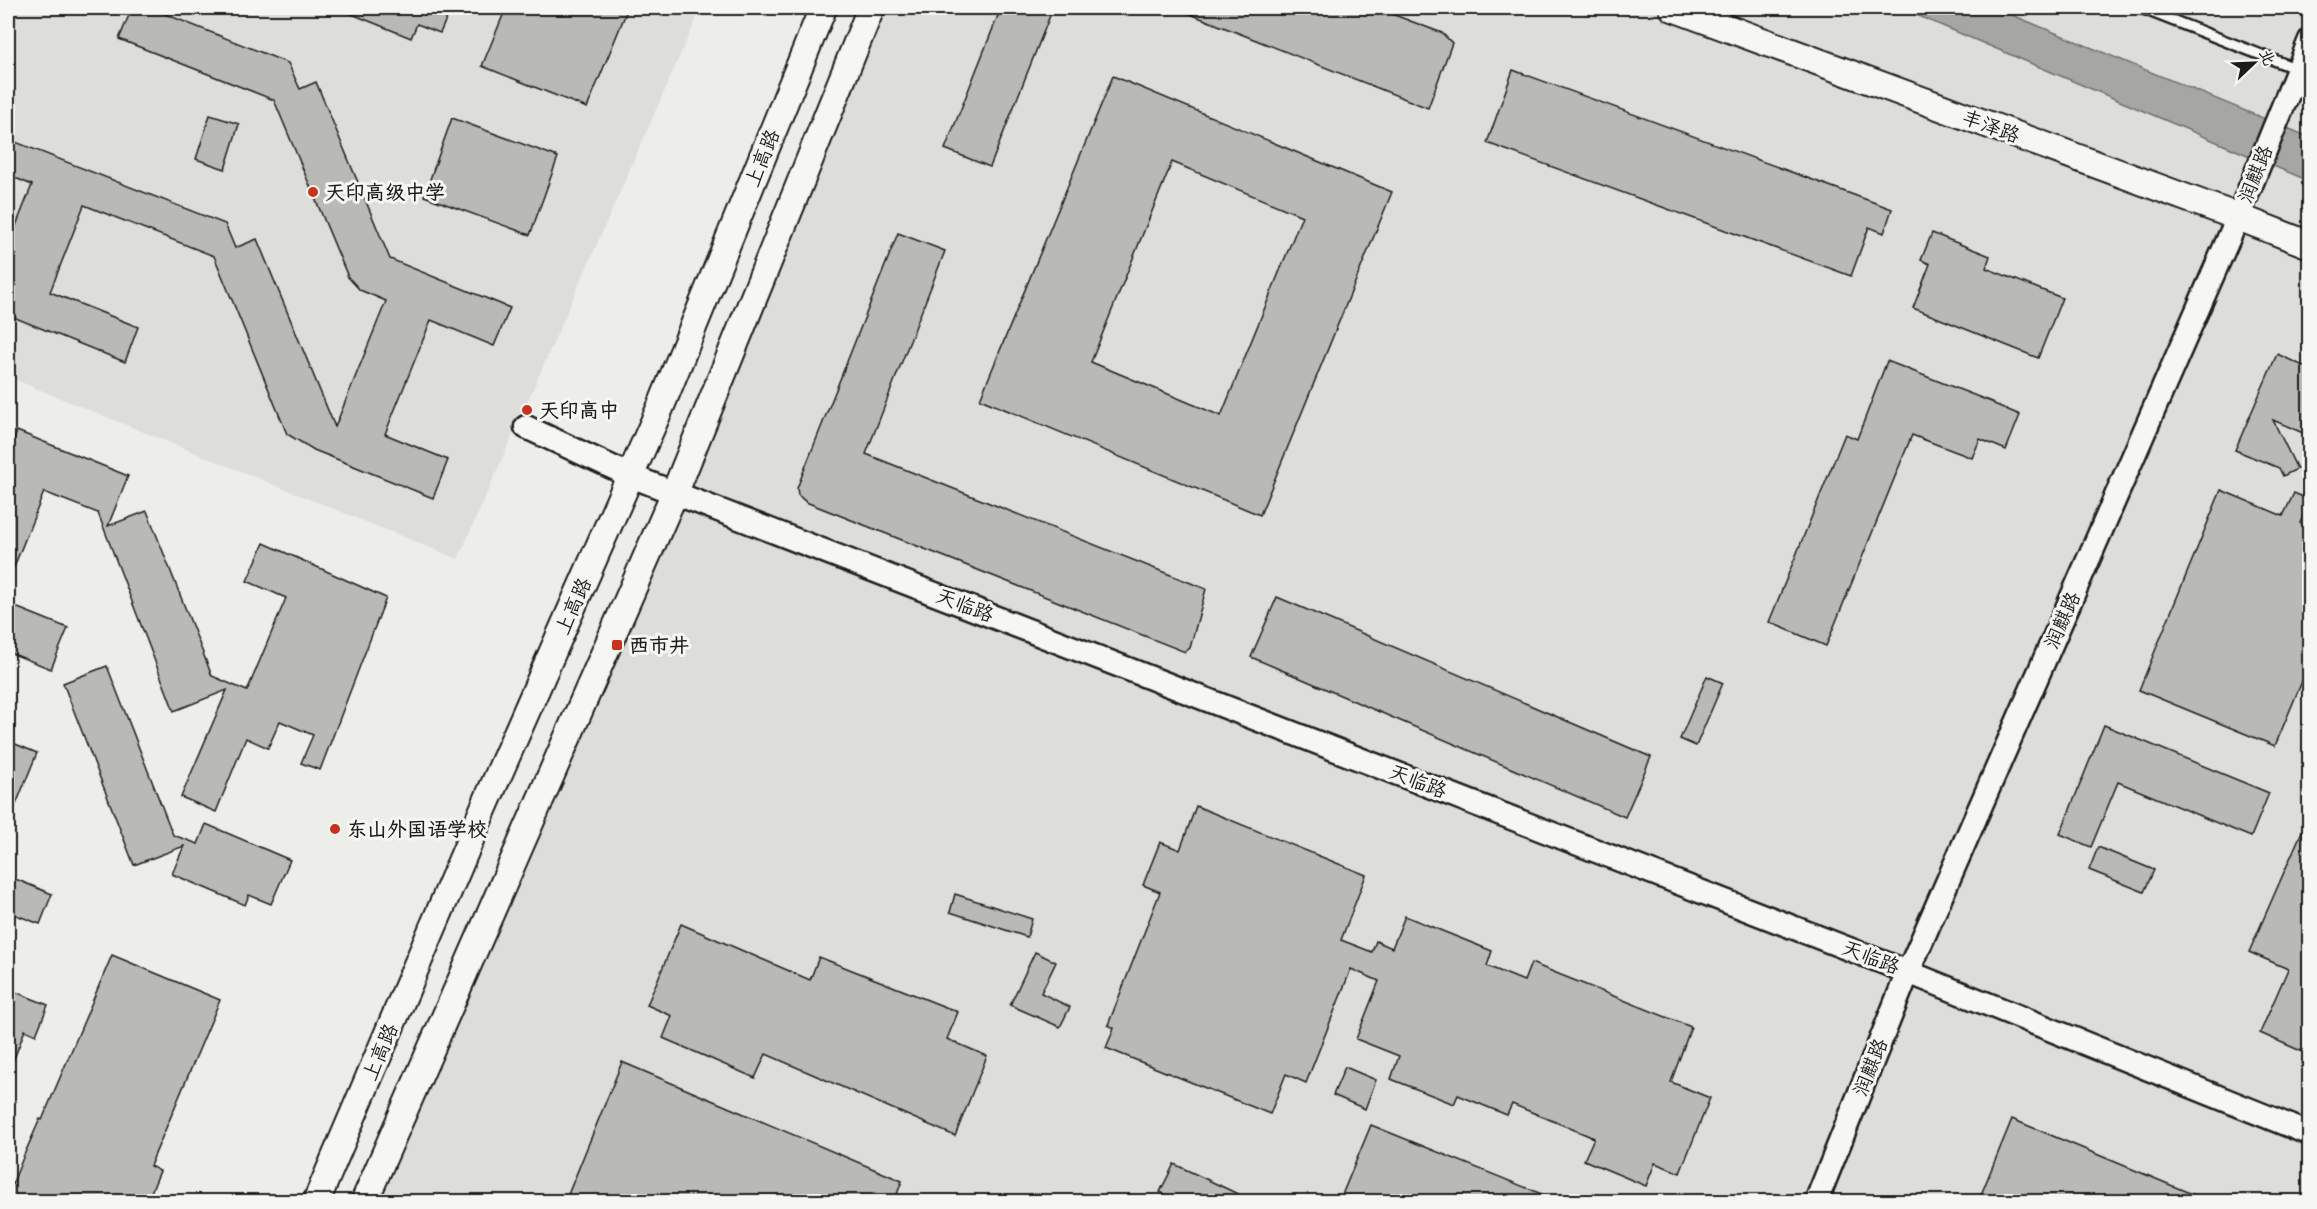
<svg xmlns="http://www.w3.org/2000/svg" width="2317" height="1209" viewBox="0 0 2317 1209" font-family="Dekko,'LXGW WenKai TC',sans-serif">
<rect width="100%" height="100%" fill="#edede9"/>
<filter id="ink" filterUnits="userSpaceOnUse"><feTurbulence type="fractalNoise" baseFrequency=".0167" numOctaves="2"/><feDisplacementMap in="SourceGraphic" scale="12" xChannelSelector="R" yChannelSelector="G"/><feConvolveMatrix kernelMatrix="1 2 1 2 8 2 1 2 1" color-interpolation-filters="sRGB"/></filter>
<g filter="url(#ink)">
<g fill="#ddddda">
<path d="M8 8H701L458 559 8 377Z"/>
<path d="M871 8H2309V1201L364 1202Z"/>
</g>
<path fill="#a6a6a3" stroke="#6f6f6d" stroke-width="1.5" d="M1900 8H1995L2309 137V181Z"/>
<g fill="#b9b9b6" stroke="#1c1c1c" stroke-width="1.5" fill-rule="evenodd">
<path d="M132 8H150L288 63 300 89 316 82 390 259 510 308 494 346 431 320 385 434 448 460 433 498 314 450 287 434 214 256 84 205 50 292 138 327 125 362 8 315V246L32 185 8 175V139L225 224 235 248 257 239 335 427 386 301 360 290 348 277 274 100 119 39Z"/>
<path d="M337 8H451L440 33 417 24 411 38Z"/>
<path d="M506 8H628L587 108 482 66Z"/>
<path d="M1001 8H1053L990 167 945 149Z"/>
<path d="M1175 8H1376L1442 33 1452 43 1428 108Z"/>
<path d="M1513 70 1892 209 1884 233 1869 227 1851 276 1487 143Z"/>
<path d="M1113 76 1392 192 1260 515 980 399ZM1172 162 1302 216 1221 416 1091 362Z"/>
<path d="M210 115 239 124 225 169 196 159Z"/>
<path d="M452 118 558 157 530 235 424 196Z"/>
<path d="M898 233 945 251 866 454 1206 589 1190 648 1185 652 806 502 798 495 797 488Z"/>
<path d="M1932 233 1990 256 1986 268 2062 298 2038 358 1913 308 1930 264 1921 260Z"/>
<path d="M2277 354 2310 369V436L2273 420 2297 469 2283 476 2279 468 2235 450Z"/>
<path d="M1887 361 1994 403V404L2020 415 2006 450 1980 439 1972 458 1912 435 1826 646 1769 622 1845 434 1857 439Z"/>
<path d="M17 431 128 476 108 526 147 511 212 676 247 691 286 598 247 581 264 543 386 598 320 770 301 763 313 735 280 721 268 748 246 738 216 812 181 797 227 690 174 711 98 513 44 492 8 582V456Z"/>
<path d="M2221 490 2283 516 2294 493 2310 500 2300 523 2310 527V662L2275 746 2139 690Z"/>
<path d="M1277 597 1651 757 1625 817 1251 657Z"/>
<path d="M8 604 68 628 51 669 8 652Z"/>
<path d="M107 666 173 835 198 844 206 824 290 860 271 904 249 895 245 905 172 874 184 846 134 865 63 683Z"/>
<path d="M1707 676 1723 683 1696 746 1680 739Z"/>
<path d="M2104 725 2269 793 2251 837 2118 782 2091 847 2060 834Z"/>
<path d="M8 741 37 753 8 824Z"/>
<path d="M1196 806 1366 875 1341 940 1372 952 1376 941 1392 948 1405 916 1492 951 1487 966 1524 981 1531 963 1691 1027 1671 1082 1710 1098 1680 1173 1655 1163 1646 1186 1584 1160 1594 1138 1512 1104 1507 1115 1458 1095 1454 1104 1391 1079 1399 1056 1356 1039 1379 981 1351 969 1306 1083 1286 1074 1270 1114 1106 1048 1114 1028 1108 1025 1160 892 1143 885 1160 842 1180 850Z"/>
<path d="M2310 813V1055L2260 1033 2288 969 2249 952Z"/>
<path d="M2098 847 2154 870 2144 892 2089 870Z"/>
<path d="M8 876 52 894 40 924 8 912Z"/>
<path d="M955 894 1032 919 1027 937 950 912Z"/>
<path d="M681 924 810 980 819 957 958 1012 947 1039 987 1056 955 1136 766 1054 755 1078 663 1038 672 1016 647 1005Z"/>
<path d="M1035 952 1056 962 1041 993 1070 1007 1060 1027 1010 1005Z"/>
<path d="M112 955 220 1000 150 1166 160 1171 147 1202H8V1195L24 1155 40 1119 42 1120Z"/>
<path d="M8 989 48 1005 36 1035 25 1030 9 1072Z"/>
<path d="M622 1062 902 1181 894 1202H565Z"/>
<path d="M1345 1067 1376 1080 1365 1109 1333 1095Z"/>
<path d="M2012 1119 2209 1201V1202H1978Z"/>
<path d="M1371 1125 1559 1201V1202H1339Z"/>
<path d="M1174 1164 1255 1202H1180L1160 1192Z"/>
</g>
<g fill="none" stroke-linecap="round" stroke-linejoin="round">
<defs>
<path id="service" d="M2141 8 2310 74"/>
<g id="tertiary">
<path d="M526 427 631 476 1908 972 2310 1134"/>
<path d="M1816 1202 1908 972 2238 217 2310 40"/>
</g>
<g id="secondary">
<path d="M1673 8 2238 217 2310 245"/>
<path d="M316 1202 482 812 661 406 823 8"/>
<path d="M364 1202 675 492 871 8"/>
</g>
</defs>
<use href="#service" stroke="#1c1c1c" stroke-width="14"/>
<use href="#tertiary" stroke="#1c1c1c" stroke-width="27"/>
<use href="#secondary" stroke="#1c1c1c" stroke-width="30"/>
<use href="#service" stroke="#f6f6f2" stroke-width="9"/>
<use href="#tertiary" stroke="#f6f6f2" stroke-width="22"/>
<use href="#secondary" stroke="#f6f6f2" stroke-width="26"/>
</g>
</g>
<g fill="#c8321e" stroke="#f6f6f2" stroke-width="2">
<circle cx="313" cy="192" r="6"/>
<circle cx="527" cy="410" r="6"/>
<rect x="611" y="639" width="12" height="12" rx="3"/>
<circle cx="335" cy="829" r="6"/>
</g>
<g text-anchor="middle" stroke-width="6" stroke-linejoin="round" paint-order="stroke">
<g font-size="20" fill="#1c1c1c" stroke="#f6f6f2">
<text transform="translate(1991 126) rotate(20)" y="7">丰泽路</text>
<text transform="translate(762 158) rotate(-68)" y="7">上高路</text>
<text transform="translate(2255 174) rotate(-68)" y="7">润麒路</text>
<text transform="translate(965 605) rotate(21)" y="7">天临路</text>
<text transform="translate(573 606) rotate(-66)" y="7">上高路</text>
<text transform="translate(2062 620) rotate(-66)" y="7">润麒路</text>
<text transform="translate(1418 781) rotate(21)" y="7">天临路</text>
<text transform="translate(1871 957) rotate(21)" y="7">天临路</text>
<text transform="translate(380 1052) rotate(-67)" y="7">上高路</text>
<text transform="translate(1870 1067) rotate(-68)" y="7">润麒路</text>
</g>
<g font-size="20" font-weight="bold" fill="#1c1c1c" stroke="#f6f6f2" text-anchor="start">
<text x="325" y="199">天印高级中学</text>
<text x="539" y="417">天印高中</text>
<text x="629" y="652">西市井</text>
<text x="347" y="836">东山外国语学校</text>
</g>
</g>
<rect width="2317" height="1209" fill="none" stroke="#f6f6f2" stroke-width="30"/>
<rect x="15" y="15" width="2287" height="1179" fill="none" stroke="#1c1c1c" stroke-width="2" filter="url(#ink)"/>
<g transform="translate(2254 63) rotate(67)" stroke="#f6f6f2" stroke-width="4.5" paint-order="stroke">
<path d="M0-4.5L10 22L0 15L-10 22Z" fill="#1c1c1c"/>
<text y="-9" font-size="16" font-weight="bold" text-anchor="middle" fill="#1c1c1c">北</text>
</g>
</svg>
